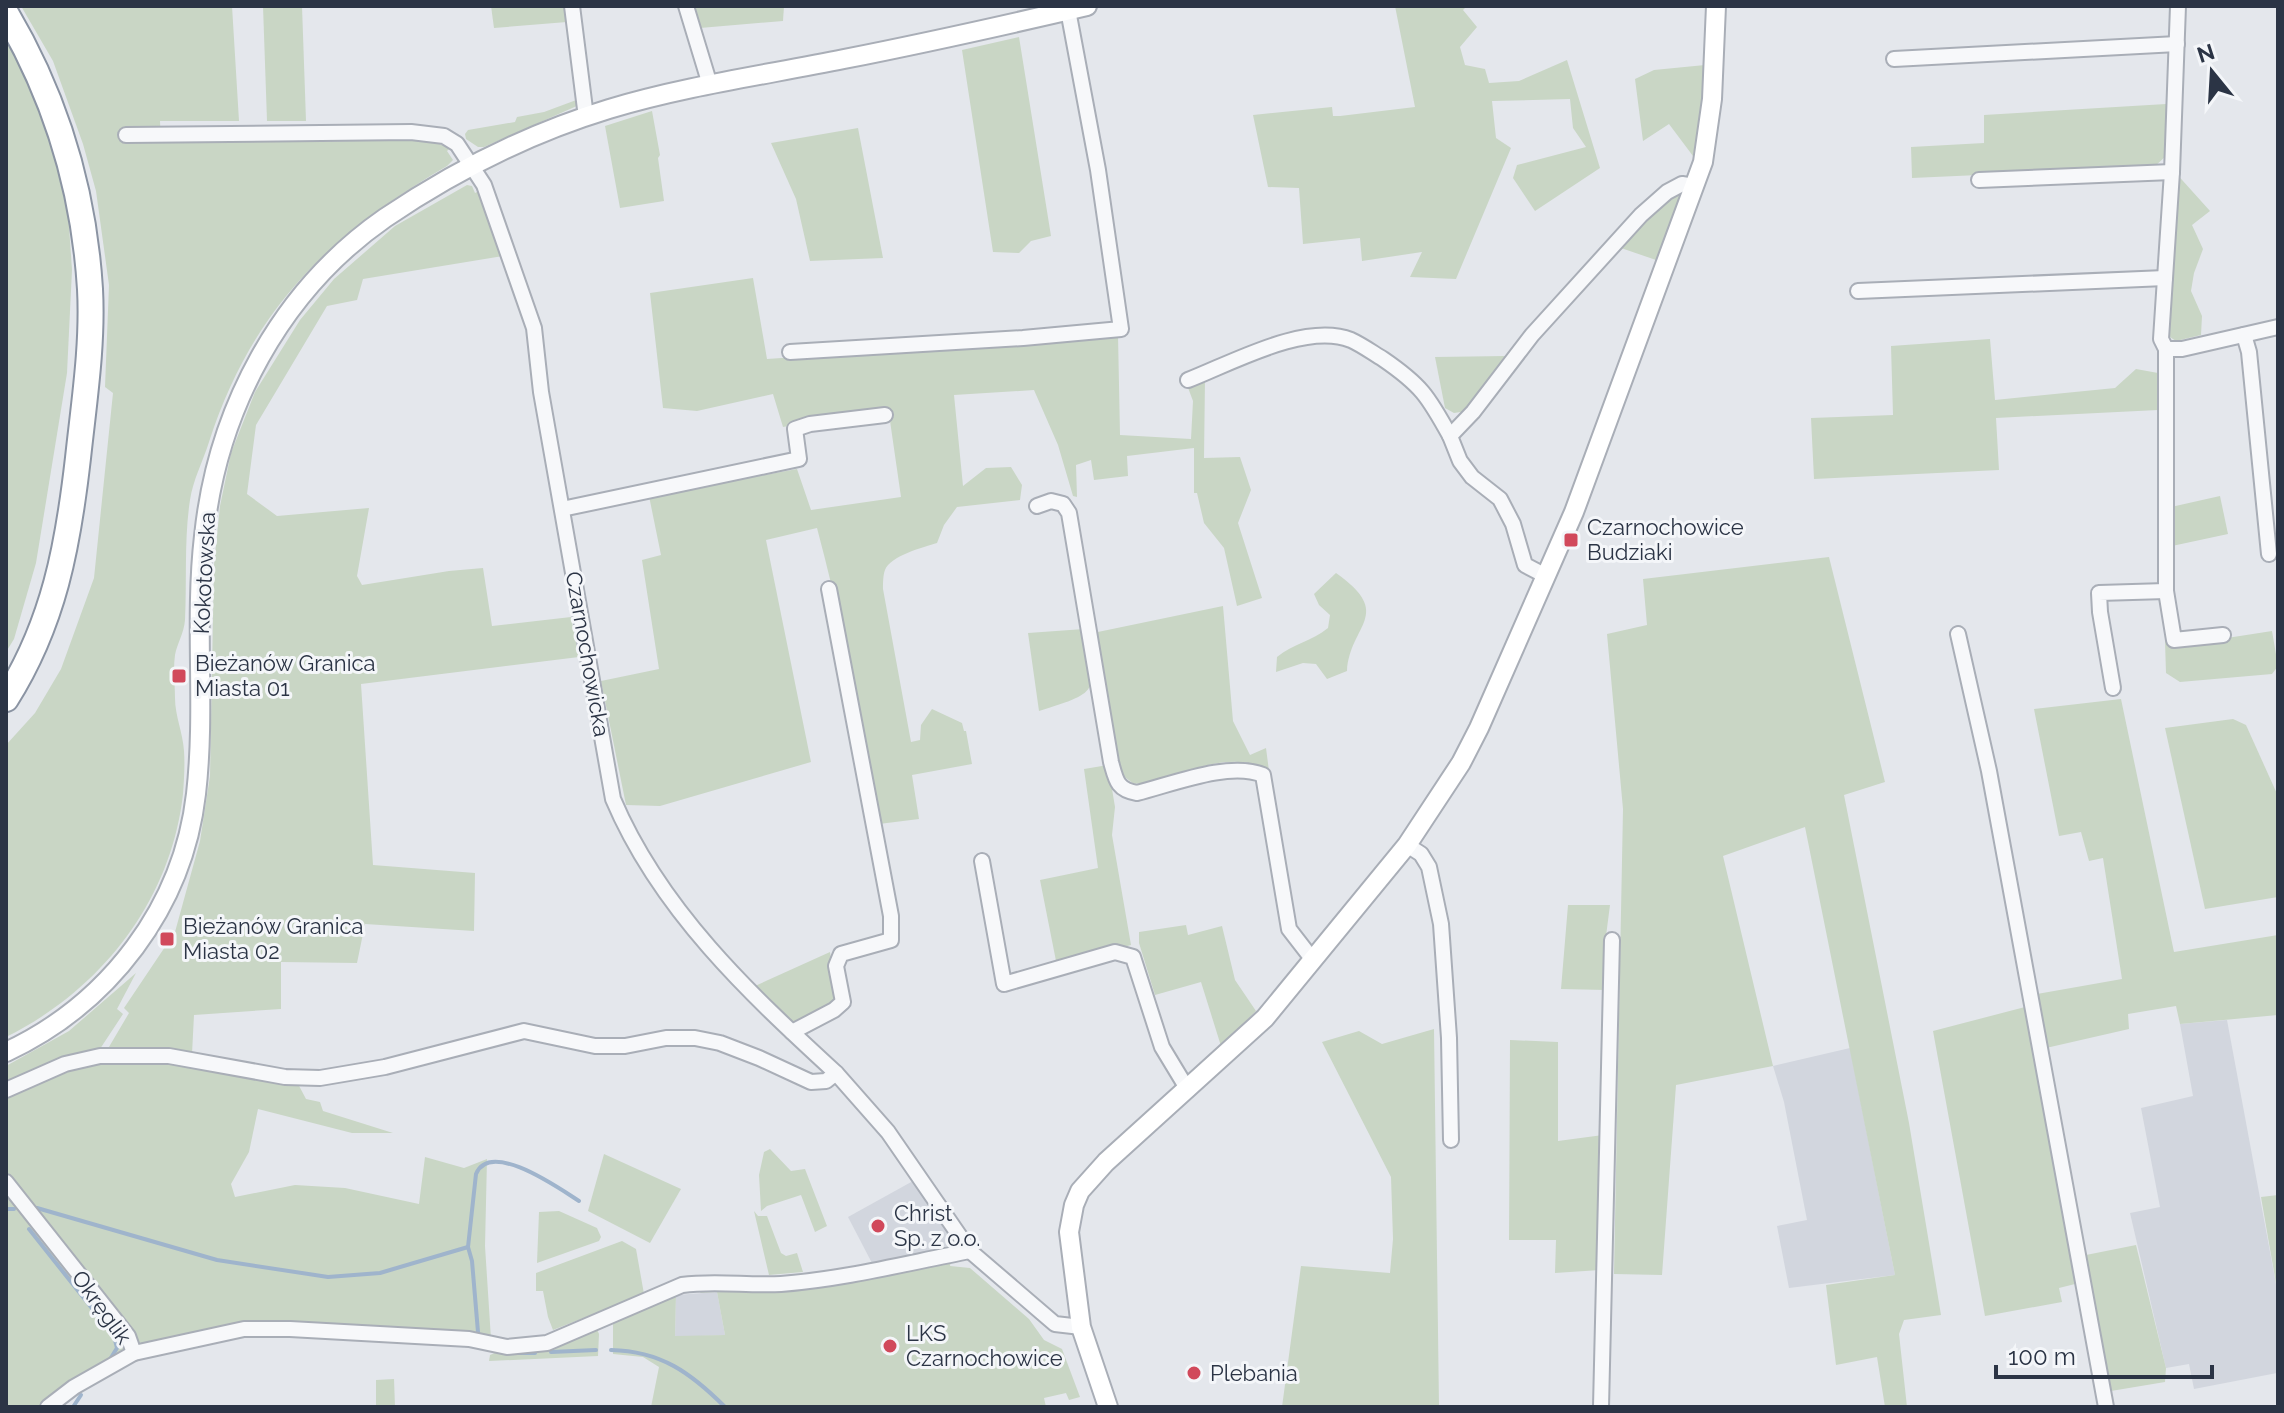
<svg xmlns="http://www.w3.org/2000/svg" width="2284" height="1413" viewBox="0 0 2284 1413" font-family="Raleway,sans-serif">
<rect width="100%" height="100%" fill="#e4e7ec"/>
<g fill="#d2d6de">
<path d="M2227 1020 2278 1295V1378L2277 1373 2194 1389 2189 1364 2166 1368 2130 1213 2160 1207 2141 1108 2193 1096 2180 1024Z"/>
<path d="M1850 1048 1895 1275 1789 1288 1777 1226 1807 1220 1784 1102 1773 1066Z"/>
<path d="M913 1181 955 1244 873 1265 848 1217Z"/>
<path d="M717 1292 725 1335 675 1337 676 1295Z"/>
</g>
<g fill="#c9d6c5">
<path d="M21 6H232L239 121H160L161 143 208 140 282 142 429 140 450 148 447 151 453 160 447 166C329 235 252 309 209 442 203 461 193 480 190 500 184 539 187 580 185 620 184 633 177 644 175 655 173 669 175 684 175 698 175 716 183 733 184 751 185 765 184 780 183 794 171 901 101 990 6 1037V745L35 713 61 669 94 578 113 393 105 387 109 285 96 191 83 144 53 61Z"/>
<path d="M263 6H302L306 121H267Z"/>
<path d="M491 6H565L567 22 494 28Z"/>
<path d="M693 6H784L783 21 700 28Z"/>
<path d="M1395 6H1467L1463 10 1477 27 1460 47 1465 65 1485 69 1489 83 1519 81 1567 60 1600 168 1535 211 1513 178 1517 165 1586 147 1573 128 1570 99 1492 101 1496 138 1511 148 1456 279 1410 277 1422 252 1362 261 1360 238 1303 244 1299 188 1268 187 1253 115 1332 107 1333 116H1340L1415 107Z"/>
<path d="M1019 37 1051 236 1031 241 1019 253 993 252 962 50Z"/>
<path d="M6 41 48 119 68 211 72 270 67 373 36 563 14 639 6 652Z"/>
<path d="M1705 65 1706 83 1693 156 1669 124 1643 141 1635 79 1654 70Z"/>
<path d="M579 99V105L484 147H478L466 139 465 134 468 130 515 122 517 117 544 112Z"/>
<path d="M2166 104V156L2154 167 1912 178 1911 147 1984 143V115Z"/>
<path d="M652 111 660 155 658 158 664 201 620 208 605 126Z"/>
<path d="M858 128 883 258 810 261 796 199 771 143Z"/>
<path d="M2174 171 2210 211 2192 225 2203 249 2194 273 2191 291 2202 316 2201 335 2176 341 2167 335Z"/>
<path d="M467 185 472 186 475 193 479 191 503 256 363 279 357 300 327 306 256 425 247 494 277 516 369 508 357 576 362 585 449 571 483 568 492 626 571 617 579 657 361 684 373 865 475 873 474 931 365 924 357 963 281 962V1009L194 1015 192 1054 106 1052 129 1013 124 1008 175 932 200 841 210 776 214 565 220 506 231 453 255 392 300 320 334 279 395 226Z"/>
<path d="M1675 194 1682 196 1656 260 1621 248 1649 213Z"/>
<path d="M753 278 767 359 1118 335 1120 435 1191 439 1193 401 1187 385 1205 379 1204 458 1240 457 1251 490 1238 523 1262 598 1237 606 1224 548 1204 523 1197 493H1194V448L1127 456 1128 476 1094 480 1091 460 1076 465 1077 497 1073 496 1058 445 1034 390 954 395 963 486 986 468 1011 467 1022 485 1020 500 957 507 944 525 937 543C924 547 890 556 885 570 883 575 883 583 883 589L911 742 920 740 921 725 932 709 962 723 964 731H966L972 764 912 775 919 819 879 824C863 725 843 626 817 528L766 540 811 762 660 806 626 805 601 681 659 669 642 560 661 555 649 496 797 469 811 510 901 497 888 407 783 427 773 394 697 411 663 408 650 293Z"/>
<path d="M1990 339 1995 400 2115 388 2136 369 2158 373V410L1996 418 1999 470 1814 479 1811 418 1893 415 1891 346Z"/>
<path d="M1506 356 1467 411 1454 413 1445 408 1435 357Z"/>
<path d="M2220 496 2228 534 2172 546 2171 507Z"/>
<path d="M1829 557 1885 782 1844 795 1909 1123 1941 1315 1904 1320 1899 1334 1907 1407H1885L1877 1357 1836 1365 1826 1285 1895 1275 1805 827 1723 856 1773 1066 1676 1085 1662 1275 1614 1274 1623 809 1607 634 1647 625 1643 579Z"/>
<path d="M1336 573C1395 615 1350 624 1347 671L1327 679 1316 664 1303 663 1276 672 1277 657C1293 644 1312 641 1328 628L1330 615 1319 605 1314 594Z"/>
<path d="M1223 606 1233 721 1250 755 1266 748 1269 771C1229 746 1177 779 1134 784L1122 775 1117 762 1093 633Z"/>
<path d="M1084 629C1095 692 1104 691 1039 711L1028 633Z"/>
<path d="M2272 631 2278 666 2272 674 2180 682 2166 673 2165 641 2171 645H2182Z"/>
<path d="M2121 699 2174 952 2278 935V1015L2180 1024 2176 1006 2128 1014 2129 1029 2046 1048 2037 994 2122 979 2103 858 2089 861 2081 832 2059 836 2034 709Z"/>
<path d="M2233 719 2246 725 2278 796V897L2205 909 2165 728Z"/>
<path d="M1108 765 1115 807 1112 835 1131 945 1057 966 1040 880 1098 868 1084 769Z"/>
<path d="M1568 905H1610L1606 936V990L1561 989Z"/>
<path d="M1186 925 1188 935 1222 926 1235 980 1256 1011 1221 1046 1201 982 1155 995 1139 943V932Z"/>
<path d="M830 952 837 999 829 1007 793 1023 755 986Z"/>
<path d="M136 973 117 1009 123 1014 98 1052 6 1083V1066L69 1031Z"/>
<path d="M2025 1007 2079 1283 2059 1288 2062 1302 1985 1316 1933 1031Z"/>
<path d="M1434 1029 1439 1407H1282L1301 1266 1390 1273 1393 1239 1391 1177 1322 1042 1359 1031 1382 1044Z"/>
<path d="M1510 1040 1558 1042V1141L1603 1135 1600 1270 1555 1273 1556 1240H1509Z"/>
<path d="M170 1060 297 1082 306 1099 320 1102 323 1111 393 1133H352L258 1109 249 1152 231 1184 235 1197 295 1185 345 1188 419 1204 425 1157 464 1168 487 1159 485 1246 491 1339 303 1327 144 1345 135 1339 6 1175V1094L81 1063Z"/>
<path d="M770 1149 791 1171 805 1169 827 1226 815 1232 801 1195 767 1206 761 1211 759 1175 764 1152Z"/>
<path d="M604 1154 681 1189 650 1243 588 1211Z"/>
<path d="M6 1189 124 1339 125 1350 39 1407H6Z"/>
<path d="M2278 1195V1295L2261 1197Z"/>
<path d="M559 1211 597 1228 601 1237 599 1241 537 1263 539 1212Z"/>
<path d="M754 1211 758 1216H767L781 1253 786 1256 797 1253 803 1272 769 1275Z"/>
<path d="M622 1241 636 1249 644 1294 553 1330 548 1317 543 1291H536V1273Z"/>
<path d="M2136 1245 2166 1368 2165 1382 2111 1391 2086 1255Z"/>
<path d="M951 1260 950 1266 970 1268 1029 1319 1044 1340 1062 1349 1080 1397 1069 1400 1066 1393 1044 1398 1046 1407H651L659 1367 643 1357 613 1354V1322L668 1296 676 1295 675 1336 725 1335 717 1292 700 1293 703 1289Z"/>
<path d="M596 1327 599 1334 598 1356 489 1361 490 1355 497 1352Z"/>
<path d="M394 1379 395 1407H376V1380Z"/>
</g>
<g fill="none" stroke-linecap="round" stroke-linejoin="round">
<g stroke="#9fb4cc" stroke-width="4">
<path d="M37 1208 217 1260 328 1277 380 1273 468 1247 472 1261 478 1332"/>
<path d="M6 1209H14"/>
<path d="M29 1229 114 1336 117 1348 109 1361"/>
<path d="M468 1247 476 1174C490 1139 560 1189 579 1201"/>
<path d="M611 1350C661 1351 691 1373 725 1407"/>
<path d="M551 1352 596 1350"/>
<path d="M517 1353H535"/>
<path d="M73 1407 81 1395"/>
</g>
<defs>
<g id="street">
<path d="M572 6 586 117"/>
<path d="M686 6 710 85"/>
<path d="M2178 6 2172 172 2161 339 2166 349H2182L2278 327"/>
<path d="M1894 59 2177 44"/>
<path d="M126 135 411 132 444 136 457 144 484 185 534 328 541 392 613 799C660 910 749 993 836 1073"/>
<path d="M1979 180 2172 172"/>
<path d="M1858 291 2165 278"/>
<path d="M2244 335 2249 352 2269 554"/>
<path d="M2166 349V591L2174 640 2223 635"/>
<path d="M790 352 1023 338 1121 329 1098 170 1068 10"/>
<path d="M1188 380C1232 363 1305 322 1351 340 1362 345 1373 353 1383 359 1421 385 1428 396 1450 436"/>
<path d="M1037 506 1051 501 1063 504 1069 513 1111 762C1116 780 1117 790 1137 793 1173 784 1229 761 1263 775L1289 929 1313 960"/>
<path d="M562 509 799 459 795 429 810 424 885 415"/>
<path d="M1546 576 1525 565 1513 524 1500 499 1472 477 1460 461 1450 436 1473 412 1532 335 1641 215 1667 192 1682 184 1694 186"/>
<path d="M1958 634 1989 771 2106 1407"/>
<path d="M2113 688 2100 612 2099 593 2166 591"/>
<path d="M1407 845 1421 854 1429 867 1441 924 1449 1038 1451 1140"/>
<path d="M982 861 1004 984 1115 952 1133 957 1162 1047 1188 1090"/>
<path d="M792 1032 834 1010 843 1002 836 966 841 954 891 940V916L829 589"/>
<path d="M6 1090 65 1064 100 1056H169L285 1077 320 1078 385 1067 524 1031 595 1046H625L666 1038H695L720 1043 759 1058 811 1082 826 1081 836 1073 888 1132 970 1251 1055 1324 1081 1327"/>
<path d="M6 1182 128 1336 134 1353"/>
<path d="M48 1407 74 1387 134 1353 244 1329H290L469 1339 507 1347 547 1343 682 1285C715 1280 748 1286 781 1284 845 1279 907 1263 970 1251"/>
<path d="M1601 1407 1612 940"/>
</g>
<g id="secondary">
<path d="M6 1052C109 1004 183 907 196 794 206 708 194 622 204 536 217 410 280 291 385 218 453 172 530 133 609 109 685 86 765 75 844 59 925 43 1006 25 1087 6"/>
<path d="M1108 1407 1081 1327 1069 1232 1074 1205 1080 1191 1106 1162 1265 1018 1407 845 1461 763 1479 728 1574 512 1703 162 1712 99 1716 6"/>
</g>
<path id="highway" d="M6 13C56 98 84 191 90 289 93 345 84 402 78 458 68 546 54 623 6 699"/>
</defs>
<use href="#street" stroke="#a9aeb7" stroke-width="18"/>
<use href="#secondary" stroke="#a9aeb7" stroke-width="22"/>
<use href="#highway" stroke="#8b94a3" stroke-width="28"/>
<use href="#street" stroke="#f7f8fa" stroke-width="14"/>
<use href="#secondary" stroke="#fff" stroke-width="18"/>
<use href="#highway" stroke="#fff" stroke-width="24"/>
</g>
<g fill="#d1495b" stroke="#f4f6f9" stroke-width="3">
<rect x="1563" y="532" width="16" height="16" rx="4"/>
<rect x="171" y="668" width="16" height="16" rx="4"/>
<rect x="159" y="931" width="16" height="16" rx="4"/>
<circle cx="878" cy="1226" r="8"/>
<circle cx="890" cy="1346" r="8"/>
<circle cx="1194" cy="1373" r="8"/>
</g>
<g text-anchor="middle" stroke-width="6" stroke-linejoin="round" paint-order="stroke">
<g font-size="22" fill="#2b3445" stroke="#f4f6f9" text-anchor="start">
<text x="1587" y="535">Czarnochowice<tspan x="1587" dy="25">Budziaki</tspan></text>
<text x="195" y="671">Bieżanów Granica<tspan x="195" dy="25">Miasta 01</tspan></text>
<text x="183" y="934">Bieżanów Granica<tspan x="183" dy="25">Miasta 02</tspan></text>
<text x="894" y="1221">Christ<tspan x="894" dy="25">Sp. z o.o.</tspan></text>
<text x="906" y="1341">LKS<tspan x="906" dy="25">Czarnochowice</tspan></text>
<text x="1210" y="1381">Plebania</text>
</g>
<g font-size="22" fill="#2b3445" stroke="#f4f6f9">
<text transform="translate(204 573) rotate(-87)" y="8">Kokotowska</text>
<text transform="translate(588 654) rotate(80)" y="8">Czarnochowicka</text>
<text transform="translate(102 1307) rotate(54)" y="8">Okręglik</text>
</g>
</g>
<rect width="2284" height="1413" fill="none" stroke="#2b3445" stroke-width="16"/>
<g transform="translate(2212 72) rotate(342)" stroke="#f4f6f9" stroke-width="6" paint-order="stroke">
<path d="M0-6L14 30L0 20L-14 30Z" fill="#2b3445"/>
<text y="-12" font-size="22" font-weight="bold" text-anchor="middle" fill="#2b3445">N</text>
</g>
<path d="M1996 1365v12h216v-12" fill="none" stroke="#2b3445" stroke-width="4"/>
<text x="2008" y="1365" font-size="24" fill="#2b3445" stroke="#f4f6f9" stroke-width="6" paint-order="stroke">100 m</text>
</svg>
